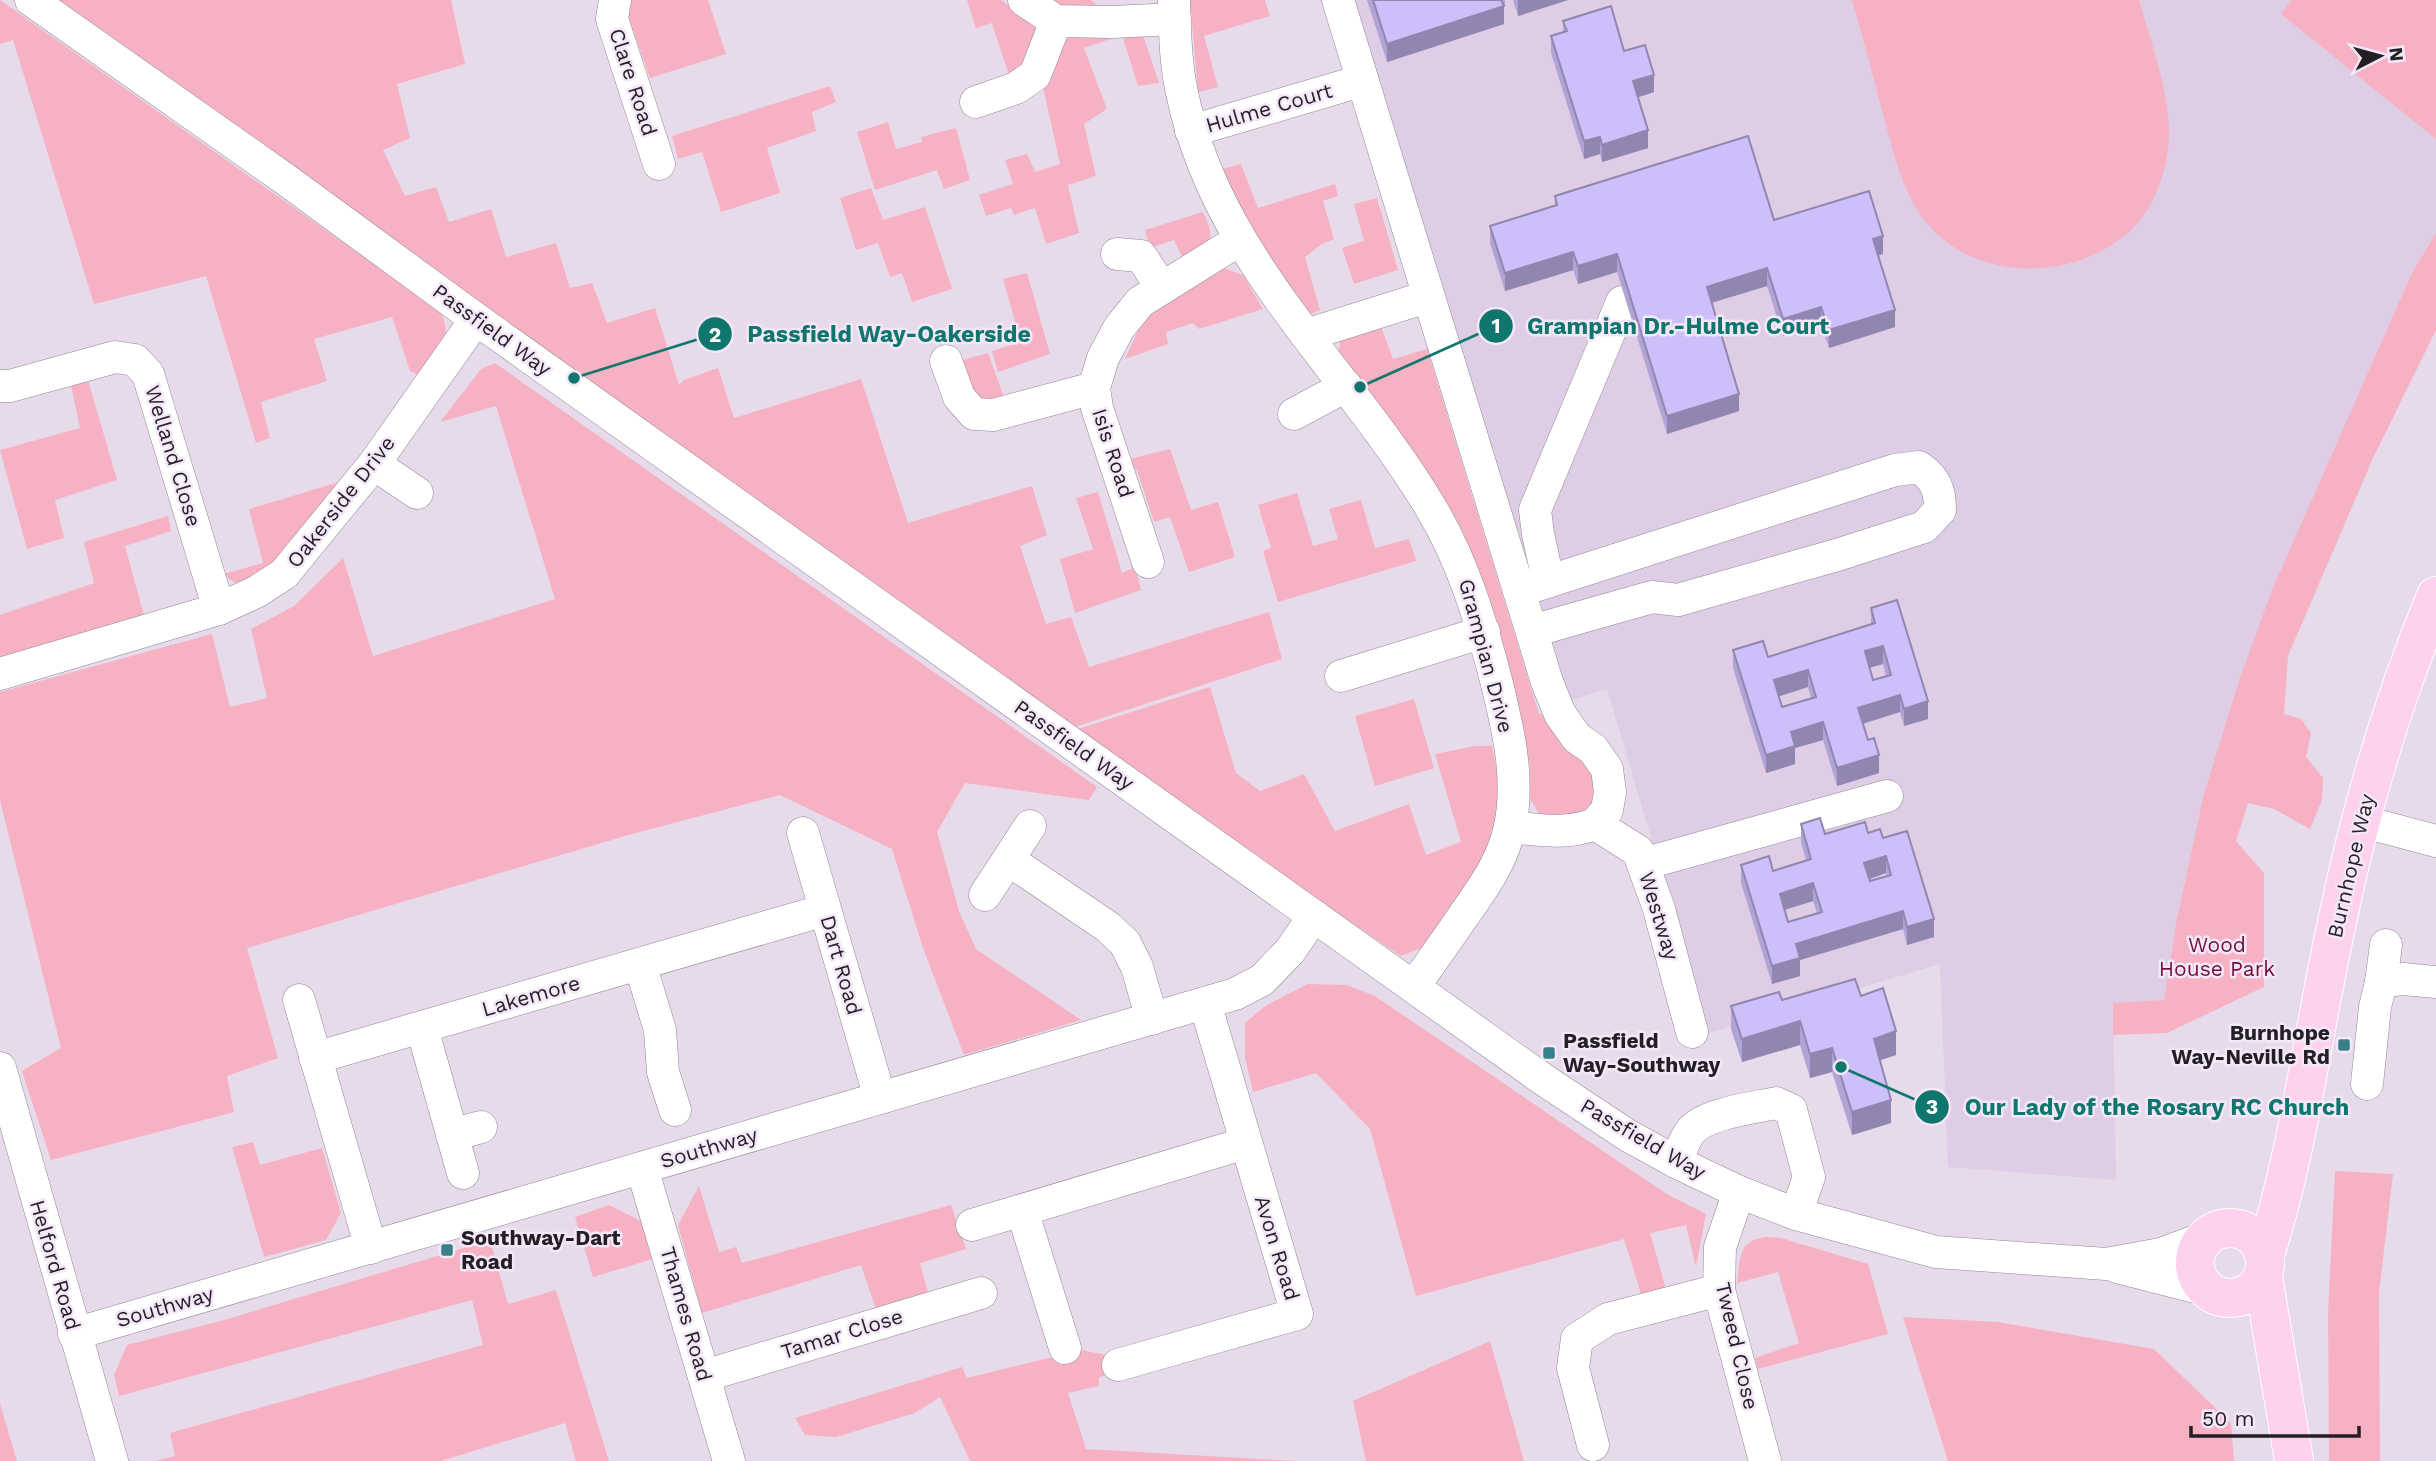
<svg xmlns="http://www.w3.org/2000/svg" width="2436" height="1461" viewBox="0 0 2436 1461" font-family="'Work Sans',sans-serif">
<rect width="100%" height="100%" fill="#e7daeb"/>
<path fill="#decde4" d="M1326 0H2436V233L2412 273 2176 924 2164 1000 2113 1004 2116 1180 1948 1167 1940 964 1709 1033 1607 689 1542 709Z"/>
<g fill="#f6b2c3">
<path d="M0 0 440 311C455 339 437 352 421 376L410 371 392 317 314 339 327 381 261 402 270 438 256 443 206 276 94 304 13 40 0 44Z"/>
<path d="M47 0H451L465 64 397 84 410 138 383 150 405 196 436 187 449 222 491 209 506 257 556 243 570 288 592 283 607 323 655 308 679 385 684 380 718 368 734 418 861 379 908 523 1032 486 1047 535 1020 546 1046 624 1071 617 1089 667 1269 612 1282 659 1072 728Z"/>
<path d="M629 0H708L726 54 650 78 629 19Z"/>
<path d="M967 0H1001L1034 24 1036 32 1023 71 1010 79 992 23 976 28Z"/>
<path d="M1043 0H1091L1100 8 1075 12Z"/>
<path d="M1190 0H1265L1270 16 1204 36 1218 87 1198 92Z"/>
<path d="M1852 0H2139C2152 47 2176 107 2167 156 2163 180 2152 209 2134 227 2084 278 1989 284 1936 233 1901 200 1893 147 1880 103 1871 68 1862 34 1852 0Z"/>
<path d="M2292 0H2436V139L2281 14Z"/>
<path d="M1122 35 1084 48 1107 109 1084 124 1096 176 1068 185 1079 233 1046 244 1035 208 1014 215 1011 208 986 216 979 195 1013 184 1005 160 1027 154 1035 172 1060 164 1043 87 1066 36 1143 35 1159 83 1138 86Z"/>
<path d="M830 86 836 102 812 112 816 131 767 148 780 193 721 212 702 152 678 159 672 136Z"/>
<path d="M888 122 896 149 922 142 921 137 956 128 970 180 944 189 937 170 875 190 857 132Z"/>
<path d="M1241 164 1258 208 1335 184 1338 196 1323 201 1334 239 1322 244 1305 257 1320 310 1308 315 1243 216 1223 169Z"/>
<path d="M871 188 883 220 925 207 952 289 912 302 902 273 890 277 878 243 856 250 840 198Z"/>
<path d="M1377 198 1398 270 1354 284 1342 248 1364 241 1354 204Z"/>
<path d="M1203 212C1218 241 1209 246 1184 261L1174 240 1150 248 1145 230Z"/>
<path d="M2436 233V330L2373 458 2288 656 2284 714 2301 719 2311 733 2306 757 2323 778 2322 800 2310 829 2274 809 2248 803 2236 841 2264 873V987L2167 1033 2113 1035V1003L2164 1000 2176 924 2204 794 2240 678 2272 590 2412 273Z"/>
<path d="M1221 267 1243 275 1263 309 1199 329 1193 323 1166 332 1168 344 1125 359 1146 313Z"/>
<path d="M1027 273 1050 354 998 372 992 351 1021 342 1003 279Z"/>
<path d="M1379 321 1393 359 1427 349 1539 714 1550 712 1600 776 1590 817 1540 815 1529 798 1530 764 1508 671 1338 356 1341 336Z"/>
<path d="M988 353 1006 403C968 402 971 394 956 362Z"/>
<path d="M495 363 1097 787 1089 800 965 783 937 832 959 911 976 949 1081 1020 964 1055 923 948 892 849 780 795 632 834 247 948 278 1058 227 1076 234 1112 51 1160 22 1071 61 1048 0 800V692L212 634 230 707 267 698 251 629 294 606 343 558 373 656 555 599 496 406 440 422 481 369Z"/>
<path d="M88 380 117 480 55 500 64 538 27 549 0 450 80 428 71 385Z"/>
<path d="M1170 449 1191 510 1218 502 1235 557 1189 572 1170 517 1154 522 1137 470 1126 465 1133 458Z"/>
<path d="M339 482 282 563 241 587 223 574 263 563 249 509Z"/>
<path d="M1098 492 1122 573 1135 567 1141 590 1075 613 1060 559 1093 549 1076 498Z"/>
<path d="M1297 493 1313 546 1338 539 1329 509 1361 500 1375 548 1409 539 1416 561 1278 602 1263 551 1271 548 1258 505Z"/>
<path d="M168 516 171 531 125 546 145 619 0 660V615L94 583 84 542Z"/>
<path d="M1210 687 1236 773 1260 791 1304 774 1335 831 1409 804 1426 855 1461 842 1435 754 1475 746H1492L1502 797 1494 836 1478 870 1424 947 1401 956 1314 898 1075 730Z"/>
<path d="M1414 699 1434 768 1375 786 1355 716Z"/>
<path d="M1308 984 1347 985 1375 996 1665 1193 1706 1214 1696 1267 1686 1225 1650 1233 1666 1289 1642 1297 1624 1239 1416 1296 1370 1129 1316 1073 1253 1092 1245 1057V1023L1265 1006Z"/>
<path d="M253 1142 260 1165 322 1148 341 1213 326 1240 264 1257 232 1147Z"/>
<path d="M2335 1171 2393 1174 2379 1293 2380 1461H2329L2328 1313Z"/>
<path d="M699 1186 719 1252 736 1247 742 1263 951 1205 966 1249 920 1263 928 1293 876 1309 861 1265 702 1313 678 1225Z"/>
<path d="M609 1205 643 1222 656 1258 593 1277 575 1217Z"/>
<path d="M1767 1237 1781 1238 1868 1264 1888 1334 1758 1369 1755 1358 1799 1343 1778 1272 1737 1283C1740 1258 1738 1240 1767 1237Z"/>
<path d="M490 1240 508 1304 556 1290 609 1461H576L565 1423 441 1461H156L175 1456 170 1433 483 1345 472 1300 119 1396 114 1375 127 1345 224 1320Z"/>
<path d="M1903 1317 1998 1322 2154 1349 2231 1423 2234 1461H1948Z"/>
<path d="M1490 1341 1524 1461H1366L1353 1401Z"/>
<path d="M1081 1350 1111 1356 1117 1373 1099 1377V1386L1068 1393 1086 1449 1296 1461H970L940 1397 915 1413 836 1437 805 1435 795 1418 962 1367 967 1378Z"/>
<path d="M0 1404 17 1461H0Z"/>
</g>
<g fill="none" stroke-linecap="round" stroke-linejoin="round">
<defs>
<g id="minor">
<path d="M31 0 285 179 476 319 1544 1080 1627 1135 1676 1162 1739 1192 1796 1214 1936 1252 2106 1264 2161 1254 2204 1238"/>
<path d="M615 0 612 19 659 164"/>
<path d="M1024 0 1056 21 1112 22 1175 19"/>
<path d="M1174 0C1175 29 1175 60 1181 88 1214 258 1346 366 1431 508 1464 563 1481 622 1497 684 1508 729 1520 779 1510 826 1503 862 1482 889 1462 918 1446 941 1430 964 1414 986"/>
<path d="M1338 0 1547 682 1560 714 1577 738 1593 749 1607 769 1610 792 1607 810 1595 824"/>
<path d="M976 102 1016 88 1035 75 1056 21"/>
<path d="M1191 131 1347 85"/>
<path d="M1117 254 1141 256 1162 288"/>
<path d="M1306 335 1414 301"/>
<path d="M946 361 959 397 974 414 993 415 1094 388"/>
<path d="M0 386H10L115 357 135 360 148 374 219 609"/>
<path d="M1294 414 1346 386"/>
<path d="M374 464 417 493"/>
<path d="M1148 562 1097 408 1094 388 1103 358 1119 328 1140 302 1239 240"/>
<path d="M1548 580 1538 534 1535 510 1622 302"/>
<path d="M1519 591 1895 470 1919 467C1936 479 1940 490 1940 510L1924 527 1837 555 1678 600 1652 597 1532 631"/>
<path d="M0 674 219 609 256 592 284 574 374 464 476 319"/>
<path d="M1341 676 1484 632"/>
<path d="M2361 821 2436 841"/>
<path d="M1510 827C1540 830 1566 835 1595 824L1638 851 1659 909 1692 1032"/>
<path d="M803 833 880 1098"/>
<path d="M1009 860 1108 927 1125 943 1137 967 1152 1019"/>
<path d="M1643 864 1887 796"/>
<path d="M985 895 1030 826"/>
<path d="M640 964 660 1030 663 1072 675 1110"/>
<path d="M2381 982 2403 979 2436 982"/>
<path d="M299 1000 371 1248"/>
<path d="M422 1028 463 1173"/>
<path d="M315 1058 825 910"/>
<path d="M0 1068 112 1461"/>
<path d="M2367 1084 2375 1007 2381 982 2386 945"/>
<path d="M452 1135 481 1127"/>
<path d="M1676 1162C1681 1152 1684 1139 1691 1131 1706 1113 1754 1108 1776 1103L1791 1110 1809 1177 1796 1214"/>
<path d="M642 1168 729 1461"/>
<path d="M1739 1192 1720 1247 1719 1290 1765 1461"/>
<path d="M1022 1210 1065 1348"/>
<path d="M972 1225 1246 1143"/>
<path d="M2117 1267 2207 1290"/>
<path d="M74 1334 1235 994 1262 980 1290 951 1314 916"/>
<path d="M1118 1365 1297 1314 1205 1003"/>
<path d="M704 1376 981 1293"/>
<path d="M1593 1445 1573 1368 1577 1339 1608 1319 1719 1290"/>
</g>
<g id="major">
<circle cx="2230" cy="1263" r="35"/>
<path d="M2265 1255C2299 1148 2312 1037 2336 927 2359 814 2392 702 2436 596"/>
<path d="M2263 1277 2294 1461"/>
</g>
</defs>
<use href="#minor" stroke="#918696" stroke-width="33"/>
<use href="#major" stroke="#fff" stroke-width="40"/>
<use href="#minor" stroke="#fff" stroke-width="32"/>
<use href="#major" stroke="#fed1ef" stroke-width="38"/>
</g>
<g fill="#b0a4d7" fill-rule="evenodd">
<path d="M1367 0H1505V5L1503 6 1504 24 1387 62Z"/>
<path d="M1513 0H1568L1518 16Z"/>
<path d="M1563 21 1624 51 1654 92 1638 97 1648 148 1602 162 1600 154 1584 159 1551 53V36L1563 32Z"/>
<path d="M1555 196 1774 220 1883 254 1879 255 1895 327 1829 348 1821 324 1783 336 1767 286 1712 303 1739 411 1667 434 1617 272 1578 284 1573 270 1505 291 1490 243V226L1555 206Z"/>
<path d="M1871 608 1928 719 1904 726 1900 712 1863 724 1879 773 1837 786 1823 740 1795 748V764L1766 773 1733 668V650L1768 657 1871 625ZM1883 664 1886 676 1873 680 1869 668ZM1808 687 1811 698 1782 707 1779 696Z"/>
<path d="M1801 824 1825 834 1868 833 1883 838 1934 937 1907 945 1903 929 1800 960V976L1772 984 1741 883V865L1773 871 1806 860 1801 842ZM1886 873 1887 876 1870 881 1869 879ZM1813 901 1817 913 1788 922 1785 910Z"/>
<path d="M1861 996 1896 1055 1880 1060 1891 1123 1852 1135 1832 1072 1810 1078 1800 1045 1742 1062 1731 1029V1006L1782 1000Z"/>
</g>
<g fill="#9086af">
<path d="M1518 0H1568L1518 16Z"/>
<path d="M1504 6V24L1387 62V44Z"/>
<path d="M1654 75V92L1633 99V81Z"/>
<path d="M1648 130V148L1602 162V145Z"/>
<path d="M1600 137V154L1584 159V141Z"/>
<path d="M1883 236V254L1873 257V239Z"/>
<path d="M1573 252V270L1505 291V273Z"/>
<path d="M1617 254V272L1578 284V266Z"/>
<path d="M1767 268V286L1707 304V287Z"/>
<path d="M1821 307V324L1783 336V319Z"/>
<path d="M1895 310V327L1829 348V330Z"/>
<path d="M1739 394V411L1667 434V416Z"/>
<path d="M1883 646V664L1865 669V651Z"/>
<path d="M1808 670V687L1774 698V680Z"/>
<path d="M1900 695V712L1858 725V708Z"/>
<path d="M1928 701V719L1904 726V709Z"/>
<path d="M1823 722V740L1795 748V764L1766 773V755L1791 732Z"/>
<path d="M1879 755V773L1837 786V768Z"/>
<path d="M1886 856V873L1864 881V863Z"/>
<path d="M1813 883V901L1780 911V894Z"/>
<path d="M1903 911V929L1800 960V976L1772 984V966L1796 944Z"/>
<path d="M1934 919V937L1907 945V927Z"/>
<path d="M1800 1021V1045L1742 1062V1039Z"/>
<path d="M1896 1031V1055L1874 1062V1039Z"/>
<path d="M1832 1048V1072L1810 1078V1054Z"/>
<path d="M1891 1100V1123L1852 1135V1112Z"/>
</g>
<g fill="#cdbffa" stroke="#9086af" stroke-width="2" fill-rule="evenodd">
<path d="M1373 0H1501L1504 6 1387 44Z"/>
<path d="M1611 6 1624 51 1645 45 1654 75 1633 81 1648 130 1602 145 1600 137 1584 141 1551 36 1567 31 1563 21Z"/>
<path d="M1748 136 1774 220 1869 191 1883 236 1873 239 1895 310 1829 330 1821 307 1783 319 1767 268 1707 287 1739 394 1667 416 1617 254 1578 266 1573 252 1505 273 1490 226 1557 205 1555 196Z"/>
<path d="M1897 600 1928 701 1904 709 1900 695 1858 708 1868 740 1874 738 1879 755 1837 768 1823 722 1791 732 1795 746 1766 755 1733 650 1763 641 1768 657 1875 623 1871 608ZM1883 646 1891 675 1873 680 1865 651ZM1808 670 1816 697 1782 707 1774 680Z"/>
<path d="M1820 818 1825 834 1865 822 1868 833 1880 829 1883 838 1907 831 1934 919 1907 927 1903 911 1796 944 1800 958 1772 966 1741 865 1769 856 1773 871 1811 859 1801 824ZM1886 856 1891 875 1870 881 1864 863ZM1813 883 1822 912 1788 922 1780 894Z"/>
<path d="M1855 979 1861 996 1883 988 1896 1031 1874 1039 1891 1100 1852 1112 1832 1048 1810 1054 1800 1021 1742 1039 1731 1006 1779 992 1782 1000Z"/>
</g>
<g fill="#398089" stroke="#f4e7f9" stroke-width="2.5">
<rect x="2337" y="1038" width="14" height="14" rx="3.5"/>
<rect x="1542" y="1046" width="14" height="14" rx="3.5"/>
<rect x="440" y="1243" width="14" height="14" rx="3.5"/>
</g>
<g text-anchor="middle" stroke-width="5" stroke-linejoin="round" paint-order="stroke">
<g font-size="21" fill="#231f25" stroke="#f4e7f9">
<text transform="translate(633 82) rotate(72)" y="7">Clare Road</text>
<text transform="translate(1269 108) rotate(-16)" y="7">Hulme Court</text>
<text transform="translate(492 330) rotate(36)" y="7">Passfield Way</text>
<text transform="translate(1113 453) rotate(72)" y="7">Isis Road</text>
<text transform="translate(173 456) rotate(73)" y="7">Welland Close</text>
<text transform="translate(341 502) rotate(-52)" y="7">Oakerside Drive</text>
<text transform="translate(1486 656) rotate(75)" y="7">Grampian Drive</text>
<text transform="translate(1074 745) rotate(35)" y="7">Passfield Way</text>
<text transform="translate(2351 866) rotate(-77)" y="7">Burnhope Way</text>
<text transform="translate(1659 916) rotate(73)" y="7">Westway</text>
<text transform="translate(841 965) rotate(74)" y="7">Dart Road</text>
<text transform="translate(531 996) rotate(-16)" y="7">Lakemore</text>
<text transform="translate(1643 1139) rotate(30)" y="7">Passfield Way</text>
<text transform="translate(709 1148) rotate(-16)" y="7">Southway</text>
<text transform="translate(1277 1248) rotate(73)" y="7">Avon Road</text>
<text transform="translate(55 1265) rotate(74)" y="7">Helford Road</text>
<text transform="translate(165 1307) rotate(-16)" y="7">Southway</text>
<text transform="translate(686 1314) rotate(74)" y="7">Thames Road</text>
<text transform="translate(842 1334) rotate(-17)" y="7">Tamar Close</text>
<text transform="translate(1737 1346) rotate(77)" y="7">Tweed Close</text>
</g>
<g font-size="21" fill="#720f39" stroke="#f4e7f9">
<text x="2217" y="952">Wood<tspan x="2217" dy="24">House Park</tspan></text>
</g>
<g font-size="21" font-weight="bold" fill="#231f25" stroke="#f4e7f9" text-anchor="start">
<text x="2330" y="1040" text-anchor="end">Burnhope<tspan x="2330" dy="24">Way-Neville Rd</tspan></text>
<text x="1563" y="1048">Passfield<tspan x="1563" dy="24">Way-Southway</tspan></text>
<text x="461" y="1245">Southway-Dart<tspan x="461" dy="24">Road</tspan></text>
</g>
</g>
<path fill="none" stroke="#0f766e" stroke-width="2.5" d="M1360 387L1496 326M574 378L715 334M1841 1067L1932 1107"/>
<g fill="#0f766e" stroke="#f4e7f9" stroke-width="2.5">
<circle cx="1360" cy="387" r="7"/>
<circle cx="574" cy="378" r="7"/>
<circle cx="1841" cy="1067" r="7"/>
<circle cx="1496" cy="326" r="18"/>
<circle cx="715" cy="334" r="18"/>
<circle cx="1932" cy="1107" r="18"/>
</g>
<g font-size="21" text-anchor="middle" font-weight="bold" fill="#fff">
<text x="1496" y="333">1</text>
<text x="715" y="342">2</text>
<text x="1932" y="1114">3</text>
</g>
<g font-size="23" text-anchor="middle" font-weight="bold" fill="#0f766e" stroke="#f4e7f9" stroke-width="5" stroke-linejoin="round" paint-order="stroke">
<text x="1678" y="334">Grampian Dr.-Hulme Court</text>
<text x="889" y="342">Passfield Way-Oakerside</text>
<text x="2157" y="1115">Our Lady of the Rosary RC Church</text>
</g>
<g transform="translate(2380 56) rotate(84)" stroke="#f4e7f9" stroke-width="5" paint-order="stroke">
<path d="M0-5L12 26L0 18L-12 26Z" fill="#231f25"/>
<text y="-10" font-size="19" font-weight="bold" text-anchor="middle" fill="#231f25">N</text>
</g>
<path d="M2191 1426v10h168v-10" fill="none" stroke="#231f25" stroke-width="3.5"/>
<text x="2202" y="1426" font-size="21" fill="#231f25" stroke="#f4e7f9" stroke-width="5" paint-order="stroke">50 m</text>
</svg>
